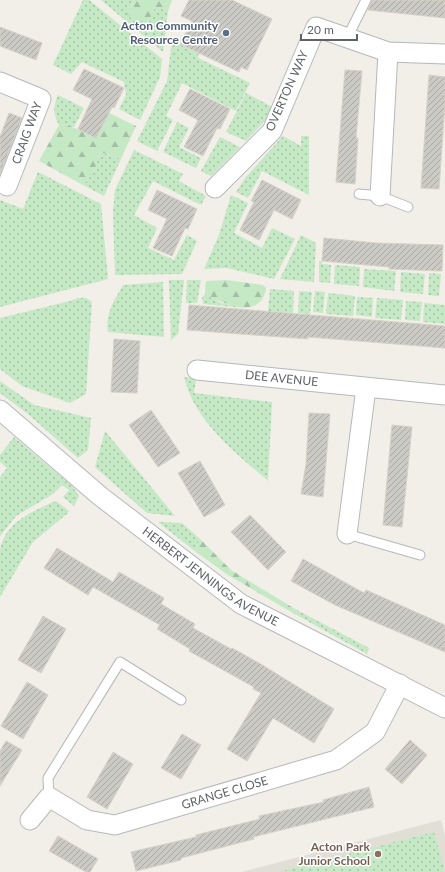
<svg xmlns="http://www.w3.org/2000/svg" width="445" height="872" viewBox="0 0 445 872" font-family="Lato,sans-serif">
<defs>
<pattern id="grass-dots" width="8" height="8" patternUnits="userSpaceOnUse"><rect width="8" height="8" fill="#c5e8c5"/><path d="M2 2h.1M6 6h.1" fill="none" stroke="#a3c0a4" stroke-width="1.8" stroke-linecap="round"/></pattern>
<pattern id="forest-firs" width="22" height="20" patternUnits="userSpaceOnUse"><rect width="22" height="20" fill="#c5e8c5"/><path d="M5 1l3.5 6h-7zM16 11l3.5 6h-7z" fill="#a3c0a4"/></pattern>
<pattern id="building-hatch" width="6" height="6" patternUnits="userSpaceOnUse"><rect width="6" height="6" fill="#cccac5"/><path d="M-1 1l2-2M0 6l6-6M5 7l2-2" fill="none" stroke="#a9a8a4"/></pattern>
</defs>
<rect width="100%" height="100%" fill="#f1efe8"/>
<path fill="#e1ded6" d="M441 820 445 836V872H242Z"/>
<g fill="url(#grass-dots)">
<path d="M83 0H89L162 59 160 77 140 120 119 109 126 95 124 82 82 62 71 74 53 65Z"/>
<path d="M101 0H135L128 8 133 21C146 22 150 20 155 7L168 11 163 52Z"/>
<path d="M172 40 199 54 198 58 250 83 236 111 182 83 166 116 173 120 157 151 137 141 167 81Z"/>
<path d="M246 93 276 109 246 141 226 132Z"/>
<path d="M58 95 84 108 74 127 66 124 59 125C53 114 53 106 58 95Z"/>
<path d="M177 122 189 128 179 147 201 158 196 168 163 152Z"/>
<path d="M283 136 301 146V136H309V195L262 171 248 198 236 192 246 177Z"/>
<path d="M220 137 240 147 211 176 201 171Z"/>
<path d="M134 150 183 174 179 181 206 196 201 205 153 181 134 215 157 228 148 248 174 260 187 235 197 241 182 274 115 275 113 212 115 190Z"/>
<path d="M100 152 121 159 104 196 83 185 94 172Z"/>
<path d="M38 172 101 204 108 279 0 307V200L23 209Z"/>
<path d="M231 195 248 203 234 233 262 248 272 228 295 239 274 279 227 268 204 269 219 235Z"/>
<path d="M301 235 316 243 314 282 280 279Z"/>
<path d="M319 261H322V264L331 265 330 283 319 282Z"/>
<path d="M335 265 360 267 359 286 334 284Z"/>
<path d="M364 269 396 271 394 291 363 287Z"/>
<path d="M401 272 425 274 423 294 400 292Z"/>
<path d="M429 273 441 274 439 296 428 295Z"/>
<path d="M169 280H184L178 334 171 340Z"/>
<path d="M187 280H201L197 303H186Z"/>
<path d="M163 282 164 337 108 332C105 314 114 301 123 285Z"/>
<path d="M270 289 294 291 293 313 268 311Z"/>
<path d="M299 291 312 292 310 314 298 313Z"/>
<path d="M315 291 325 292 323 313 313 312Z"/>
<path d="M328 293 355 296 353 316 326 314Z"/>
<path d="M205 294 221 303 246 308 203 304 202 298Z"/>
<path d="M357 297 373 298 372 317 356 315Z"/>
<path d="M78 298H86L92 302 86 394 70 403 22 386 0 369V318L70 301Z"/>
<path d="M377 298 403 300 401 320 375 318Z"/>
<path d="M406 301 422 302 420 321 405 320Z"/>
<path d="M424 303 445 305V324L423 322Z"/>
<path d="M184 377 196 379 194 393 272 402 268 481C235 452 195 422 184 377Z"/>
<path d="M0 381 34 405 91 418 88 450 78 458 28 414 0 393Z"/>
<path d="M105 431 175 516 147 513 95 467Z"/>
<path d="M14 437 73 487 79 496 74 506 63 497 69 490 62 485 53 494 16 516 0 536V477L7 468 0 462V455Z"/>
<path d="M56 501 69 511 68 513 33 542 0 597C0 582 0 565 0 550 5 522 33 511 56 501Z"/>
<path d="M158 522 182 523 199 538 196 552Z"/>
<path d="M295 609 369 648 367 654 293 613Z"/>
<path d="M434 832 445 872H278Z"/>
</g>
<g fill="url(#forest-firs)">
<path d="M135 0H172L168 11 155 7C150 21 148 22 133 21L127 14 128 8Z"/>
<path d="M109 113 136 126 121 159 100 152 94 172 83 185 39 161 59 125 66 124 96 138Z"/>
<path d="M226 280 263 285 266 288C261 321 223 304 205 294L206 281Z"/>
<path d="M199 538 231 570 295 609 293 613 228 575 196 552Z"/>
</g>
<g fill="url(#building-hatch)" stroke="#d6d1c6">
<path d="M189 0H232L272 19 247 70 241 67 239 72 180 44 192 21 181 16Z"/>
<path d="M372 0H445V18L368 10Z"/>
<path d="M0 27 42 43 36 60 0 46Z"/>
<path d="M84 69 124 88 114 108 112 107 96 138 78 129 92 99 73 90Z"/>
<path d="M345 70 362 71 356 138H358L355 184 336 182Z"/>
<path d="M429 75 445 77V103L439 189 421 188Z"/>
<path d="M190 89 230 109 220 129 217 128 203 156 184 147 198 120 179 110Z"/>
<path d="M9 113 22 118 0 174V137Z"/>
<path d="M262 180 301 200 292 219 274 210 259 240 240 230 254 202 251 201Z"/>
<path d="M157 190 197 209 188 229 185 228 172 256 153 248 167 219 148 210Z"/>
<path d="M324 238 376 243 443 245 442 271 389 269V267L322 261Z"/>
<path d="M189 305 445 326V348L308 337V339L187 330Z"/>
<path d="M114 339 140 341 137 393 111 392Z"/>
<path d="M151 410 180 453 158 467 129 425Z"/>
<path d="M309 413 330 414 323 497 301 494 306 464Z"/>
<path d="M392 425 412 427 402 527 383 525Z"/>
<path d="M200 461 225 505 204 517 178 473Z"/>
<path d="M250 515 286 552 268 570 231 532Z"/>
<path d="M57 548 113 582 119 572 164 598 161 604 195 624 193 628 231 649 232 648 259 663 334 709 314 743 273 718 247 761 227 749 261 693 253 689 254 687 189 651 190 649 157 629 160 625 93 587 88 595 44 568Z"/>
<path d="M303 559 364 593 366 590 445 625V652L335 605 291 581Z"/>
<path d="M43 616 66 629 41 673 18 660Z"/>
<path d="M27 682 48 695 23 739 1 726Z"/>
<path d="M182 734 201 745 181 779 161 768Z"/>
<path d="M410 740 427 755 402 784 385 769Z"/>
<path d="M6 741 22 750 0 786V751Z"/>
<path d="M113 752 133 764 107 809 87 797Z"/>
<path d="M369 787 374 807 253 837 254 839 181 858V860L136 871 131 852 196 837V835L260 819 259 816 324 802 323 800Z"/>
<path d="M58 836 98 859 90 872H86L49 851Z"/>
</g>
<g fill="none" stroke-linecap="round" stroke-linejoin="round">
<defs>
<g id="service">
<path d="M347 38 366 0"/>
<path d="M359 194 380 196 408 207"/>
<path d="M347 534 420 555"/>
<path d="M49 797 48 778 120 662 181 700"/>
</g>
<g id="minor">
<path d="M0 82 41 99 7 186"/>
<path d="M215 188 272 131 316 27 388 52 445 54"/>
<path d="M380 196 388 52"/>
<path id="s1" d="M197 370 445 395"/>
<path id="s2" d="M0 410 100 496 241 604 445 708"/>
<path d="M347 534 366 388"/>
<path id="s3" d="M30 820 49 797 87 820 115 825 336 760 375 732 400 684"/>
</g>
</defs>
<use href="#service" stroke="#b5b8bc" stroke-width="11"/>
<use href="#minor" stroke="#b5b8bc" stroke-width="21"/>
<use href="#service" stroke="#fff" stroke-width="9"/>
<use href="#minor" stroke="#fff" stroke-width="19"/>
</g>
<circle fill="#5c6f8a" stroke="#fff" stroke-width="1.5" cx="226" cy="33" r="4"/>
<circle fill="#8d6e63" stroke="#fff" stroke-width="1.5" cx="378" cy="854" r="4"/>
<g text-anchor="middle" stroke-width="3" stroke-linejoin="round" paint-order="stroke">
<g font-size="12" font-weight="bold" fill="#4e5e75" stroke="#fff" text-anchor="end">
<text x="218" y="30">Acton Community<tspan x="218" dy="14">Resource Centre</tspan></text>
</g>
<g font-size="12" fill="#5f6368" stroke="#fff">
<text transform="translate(287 91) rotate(-66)" y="4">OVERTON WAY</text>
<text transform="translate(27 133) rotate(-70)" y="4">CRAIG WAY</text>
<text dy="4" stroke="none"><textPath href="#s1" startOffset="85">DEE AVENUE</textPath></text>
<text dy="4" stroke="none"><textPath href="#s2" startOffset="269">HERBERT JENNINGS AVENUE</textPath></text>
<text dy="4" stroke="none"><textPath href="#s3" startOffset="217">GRANGE CLOSE</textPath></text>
</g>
<g font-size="12" font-weight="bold" fill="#785e54" stroke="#fff" text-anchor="end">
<text x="370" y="851">Acton Park<tspan x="370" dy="14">Junior School</tspan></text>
</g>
</g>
<path d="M301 34v6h56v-6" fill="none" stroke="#5f6368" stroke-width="2"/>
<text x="307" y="34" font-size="12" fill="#5f6368" stroke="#ffffff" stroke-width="3" paint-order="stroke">20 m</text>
</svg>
